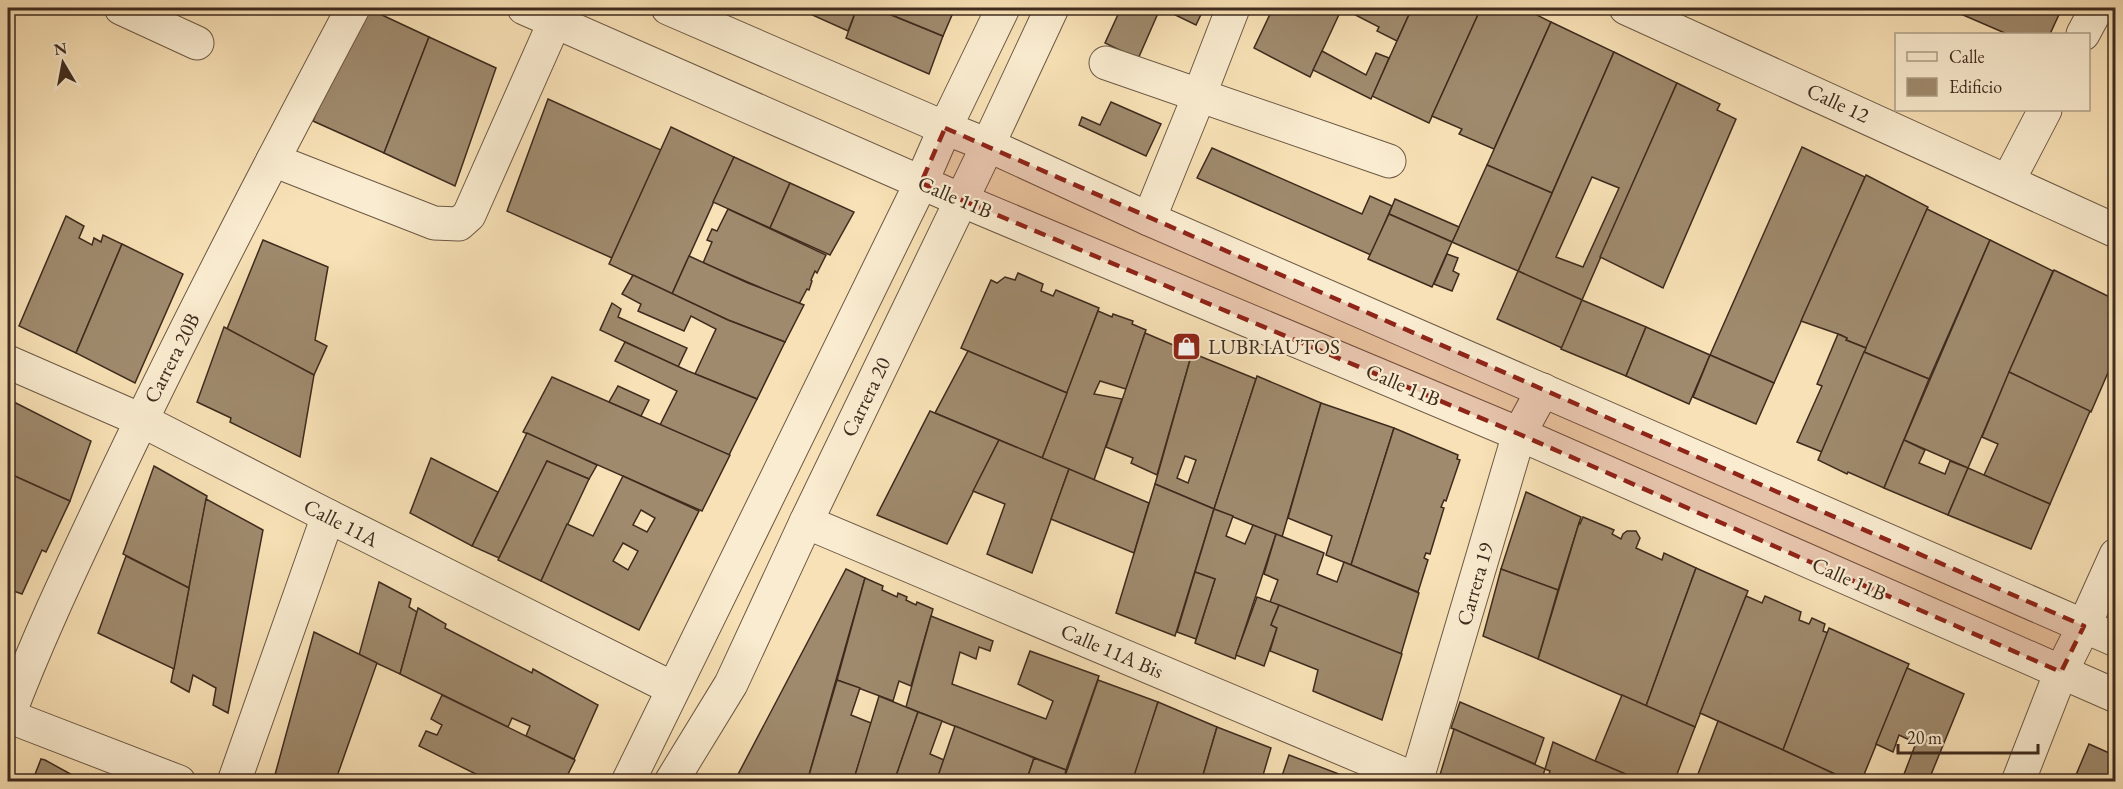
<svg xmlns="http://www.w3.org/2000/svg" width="2123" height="789" viewBox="0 0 2123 789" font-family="'EB Garamond',serif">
<rect width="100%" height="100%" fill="#f8e1b6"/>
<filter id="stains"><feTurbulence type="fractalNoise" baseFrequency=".00333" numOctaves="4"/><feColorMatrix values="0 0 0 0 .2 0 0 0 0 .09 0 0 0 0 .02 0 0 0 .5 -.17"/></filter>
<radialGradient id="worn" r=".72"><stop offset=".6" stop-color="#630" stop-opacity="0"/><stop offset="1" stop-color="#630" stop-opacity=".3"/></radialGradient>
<g fill="#9f8a6d" stroke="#3e2b1e" stroke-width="1.5" fill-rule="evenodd">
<path d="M367 8 429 37 384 153 313 121 335 69Z"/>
<path d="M797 8H857L848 31Z"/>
<path d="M857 8H874L943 36 929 74 846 38Z"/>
<path d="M889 8H955L943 36 887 13Z"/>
<path d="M1121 8H1151L1159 11 1138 59 1105 43Z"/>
<path d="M1161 8H1204L1196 25Z"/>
<path d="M1273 8H1342L1310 77 1254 48Z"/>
<path d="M1342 8H1412L1397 41 1377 31 1379 27Z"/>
<path d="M1412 8H1481L1429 123 1372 96Z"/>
<path d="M1481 8H1523L1551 22 1494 149 1459 134 1462 129 1432 116Z"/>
<path d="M1947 8H2062L2050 34H2007Z"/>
<path d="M1551 22 1614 52 1552 193 1487 165Z"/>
<path d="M429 37 496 68 455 186 384 153Z"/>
<path d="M1322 51 1366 75 1376 53 1389 58 1371 99 1313 70Z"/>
<path d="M1614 52 1677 83 1582 300 1518 271ZM1592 177 1619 188 1583 267 1556 257Z"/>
<path d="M1677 83 1720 104 1717 110 1736 119 1663 288 1600 257Z"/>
<path d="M548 99 661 150 612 258 507 211Z"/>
<path d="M1111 102 1161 124 1146 156 1079 125 1082 117 1100 125Z"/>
<path d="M671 127 734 157 672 294 609 264Z"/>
<path d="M1802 147 1865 177 1774 383 1710 355Z"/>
<path d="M1212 148 1362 214 1370 196 1392 206 1371 255 1197 178Z"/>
<path d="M734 157 790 183 770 228 713 202Z"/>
<path d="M1487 165 1552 193 1518 271 1452 242Z"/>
<path d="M1866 175 1928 207 1866 348 1846 340 1847 338 1841 335 1801 321Z"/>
<path d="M790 183 854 212 830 255 770 228Z"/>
<path d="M1395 199 1459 227 1452 242 1389 214Z"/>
<path d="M728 209 826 255 817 273 815 271 811 280 812 281 809 290 807 289 799 304 703 263 712 242 707 240 712 229 717 231Z"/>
<path d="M1927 209 1990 240 1929 379 1864 352Z"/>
<path d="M1389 214 1452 242 1432 287 1368 259Z"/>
<path d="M66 216 84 226 79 238 92 245 94 238 101 242 103 235 122 244 76 353 19 326Z"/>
<path d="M263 240 328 267 315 340 327 346 314 375 227 329Z"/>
<path d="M1990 240 2053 271 1968 468 1904 440Z"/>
<path d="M122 244 183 274 135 383 76 353Z"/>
<path d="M1447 254 1458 258 1453 271 1459 274 1452 291 1434 284Z"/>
<path d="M689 256 748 283 804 305 785 342 728 320 672 294Z"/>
<path d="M2054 270 2116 300V354L2091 412 2009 372Z"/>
<path d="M1518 271 1582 300 1562 348 1497 319Z"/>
<path d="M1018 273 1043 284 1041 291 1053 296 1056 290 1099 308 1067 393 961 348 991 280 997 283 1005 277 1015 280Z"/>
<path d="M633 275 728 320 785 342 757 399 695 374 716 329 691 316 684 331 638 311 641 304 622 294Z"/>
<path d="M1582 300 1646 327 1626 376 1561 349Z"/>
<path d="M612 303 621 309 618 317 687 348 678 367 600 330Z"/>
<path d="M1098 311 1112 317 1113 314 1130 320 1133 321 1132 324 1146 330 1126 389 1100 381 1094 394 1122 399 1094 480 1042 458Z"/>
<path d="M224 327 314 375 300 457 230 422 231 418 197 402Z"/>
<path d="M1646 327 1710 355 1689 404 1626 376Z"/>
<path d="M1145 333 1192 353 1157 475 1131 463 1133 458 1106 447Z"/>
<path d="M1838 334 1847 338 1846 340 1866 348 1822 452 1797 442 1822 386 1817 384Z"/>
<path d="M625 342 688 371 757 399 729 455 660 425 677 391 615 361Z"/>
<path d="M968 351 1067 393 1042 458 935 413Z"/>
<path d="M1864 352 1929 379 1884 488 1848 472 1847 474 1818 460Z"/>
<path d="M1192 353 1256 379 1214 509 1155 484ZM1185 456 1196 460 1188 483 1177 478Z"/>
<path d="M1710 355 1774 383 1756 424 1693 397Z"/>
<path d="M2009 372 2090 411 2050 504 1984 475 1998 444 1982 437Z"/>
<path d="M1257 376 1321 403 1282 537 1214 509Z"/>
<path d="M552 377 730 455 702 511 523 432Z"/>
<path d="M618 386 649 400 641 416 609 402Z"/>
<path d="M8 399 91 441 70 501 8 473Z"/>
<path d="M1321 403 1394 428 1351 565 1326 555 1332 536 1288 518Z"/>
<path d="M930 411 999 440 947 544 877 515Z"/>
<path d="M1394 428 1458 455 1457 459 1460 460 1446 501 1444 500 1441 507 1444 508 1430 554 1426 553 1424 558 1428 560 1418 592 1351 565Z"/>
<path d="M527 433 597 465 589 479 547 461 499 558 472 546Z"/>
<path d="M999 440 1069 469 1032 573 987 554 1005 504 973 491Z"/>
<path d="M1904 440 1925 450 1919 463 1945 474 1950 461 1968 468 1948 515 1884 488Z"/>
<path d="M431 458 498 492 472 546 410 513Z"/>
<path d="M547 461 589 479 541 581 498 560Z"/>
<path d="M154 466 207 496 189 588 123 554Z"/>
<path d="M1968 468 2050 504 2031 549 1948 515Z"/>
<path d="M1069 469 1149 503 1134 553 1051 519Z"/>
<path d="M8 473 70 501 46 552 42 550 22 594 8 589Z"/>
<path d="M623 476 699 511 639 630 541 581 567 524 593 536ZM641 510 655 518 647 532 633 525ZM623 543 638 551 628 570 613 561Z"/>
<path d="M1155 484 1214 509 1175 636 1116 613Z"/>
<path d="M1526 492 1581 517 1558 590 1501 569Z"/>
<path d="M206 499 263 530 228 713 213 705 216 688 193 675 189 692 171 682Z"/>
<path d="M1214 509 1233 516 1226 536 1245 544 1253 525 1276 534 1235 659 1195 643 1215 579 1195 572Z"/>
<path d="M1583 517 1614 530 1612 534 1621 539 1623 534 1627 531H1636L1640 538 1636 548 1662 560 1664 553 1696 568 1646 706 1538 659 1579 523 1580 524Z"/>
<path d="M1276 534 1324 553 1317 574 1337 582 1344 562 1419 593 1401 654 1270 602 1278 580 1264 574Z"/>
<path d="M126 556 189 588 174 669 98 633Z"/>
<path d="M1696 568 1748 591 1695 727 1646 706Z"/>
<path d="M846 569 865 578 807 782H734Z"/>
<path d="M1501 569 1558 590 1538 659 1483 636Z"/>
<path d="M1195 572 1215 579 1196 639 1177 632Z"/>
<path d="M865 578 883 586 882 590 897 597 898 593 907 597 906 600 916 605 917 602 933 609 911 686 899 681 893 701 837 680Z"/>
<path d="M379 582 411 599 409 607 417 612 400 674 359 655Z"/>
<path d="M1746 596 1762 603 1765 596 1801 612 1799 620 1809 624 1812 618 1825 624 1823 631 1828 633 1783 750 1700 713Z"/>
<path d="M1257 597 1279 605 1271 625 1277 628 1264 666 1236 655Z"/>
<path d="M1279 605 1402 654 1382 720 1313 691 1318 670 1270 651 1277 628 1271 625Z"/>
<path d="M418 608 446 624 445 628 532 673 533 669 598 705 574 759 526 736 530 726 512 718 508 727 400 674Z"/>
<path d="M931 616 993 641 990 651 979 647 976 659 960 652 952 684 1046 719 1053 701 1018 684 1030 651 1099 676 1066 770 906 707Z"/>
<path d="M1829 628 1909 664 1861 782H1852L1783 750Z"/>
<path d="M314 632 377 663 335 782H273Z"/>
<path d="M1907 668 1964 694 1928 782H1901L1916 743 1899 735 1893 752 1876 744Z"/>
<path d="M837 680 860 688 851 715 871 723 869 731 853 782H807Z"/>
<path d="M1098 680 1158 702 1138 766 1132 782H1063Z"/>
<path d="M442 695 575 760 564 782H492L419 746 426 731 437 735 442 725 431 719Z"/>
<path d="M1622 695 1695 727 1674 782H1644L1595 761Z"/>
<path d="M879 696 918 712 894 782H853Z"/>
<path d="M1158 702 1217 727 1201 782H1132Z"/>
<path d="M1460 702 1544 738 1535 764 1451 728Z"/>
<path d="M918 712 942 721 930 754 944 760 936 782H894Z"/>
<path d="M1718 721 1783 750 1852 782H1786L1770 774 1768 782H1695Z"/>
<path d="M955 726 1034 758 1026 782H936Z"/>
<path d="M1217 727 1271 748 1261 782H1201Z"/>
<path d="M1454 729 1545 769 1541 782H1447L1439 778Z"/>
<path d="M1553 742 1595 761 1644 782H1547L1550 771 1545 769Z"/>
<path d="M2089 744 2116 756V782H2073Z"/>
<path d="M1289 755 1352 779 1353 782H1280Z"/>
<path d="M1034 758 1066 770 1063 782H1026Z"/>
<path d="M41 759 45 760 85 782H41L37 780 36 782H32Z"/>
</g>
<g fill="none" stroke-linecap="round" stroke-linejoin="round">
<defs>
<g id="minor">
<path d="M121 8 197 43"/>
<path d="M524 8 961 200 1519 434 2116 696"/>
<path d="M668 8 945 128 988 145 1149 219 2116 640"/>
<path d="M1626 8 2116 231"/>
<path d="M2083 34 2097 8"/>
<path d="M1106 63 1389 161"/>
<path d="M273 160 434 223 459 224 469 215 555 21"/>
<path d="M2008 181 2045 110"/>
<path d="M1149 219 1199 96 1233 8"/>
<path d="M8 362 141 420 328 516 672 688"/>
<path d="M806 522 1417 780"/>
<path d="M8 716 179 782"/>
<path d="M8 717C35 645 68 575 101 505 180 337 266 172 353 8"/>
<path d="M234 782 328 516"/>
<path d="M628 782 921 183 945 128 1003 8"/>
<path d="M671 782 731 684 806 522 988 145 1052 8"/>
<path d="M1416 782 1519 434 1543 390"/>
<path d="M2018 782 2061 672 2084 626 2116 555"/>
</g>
</defs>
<use href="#minor" stroke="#6c5844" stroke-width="35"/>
<use href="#minor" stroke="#faecd0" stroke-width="33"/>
</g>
<path fill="#8f2418" fill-opacity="0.2" stroke="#8f2418" stroke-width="4.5" stroke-dasharray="12 8" stroke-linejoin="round" d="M945 128 2084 626 2061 672 1519 434 921 183Z"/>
<defs>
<symbol id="shop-square" viewBox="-11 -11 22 22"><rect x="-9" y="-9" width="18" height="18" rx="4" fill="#8f2418" stroke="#faecd0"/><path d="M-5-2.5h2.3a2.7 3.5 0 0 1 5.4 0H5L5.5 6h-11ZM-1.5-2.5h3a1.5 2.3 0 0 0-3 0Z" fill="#fff"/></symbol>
</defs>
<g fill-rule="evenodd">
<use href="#shop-square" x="1170" y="330" width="33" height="33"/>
</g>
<g text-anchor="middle" stroke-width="4.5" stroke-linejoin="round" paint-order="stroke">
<g font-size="21" fill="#3e2b1e" stroke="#faecd0">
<text transform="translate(1838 103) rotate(25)" y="7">Calle 12</text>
<text transform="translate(955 197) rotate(23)" y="7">Calle 11B</text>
<text transform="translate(172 358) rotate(-63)" y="7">Carrera 20B</text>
<text transform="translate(1403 385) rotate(23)" y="7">Calle 11B</text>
<text transform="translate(866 397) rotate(-64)" y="7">Carrera 20</text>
<text transform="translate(341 523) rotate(27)" y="7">Calle 11A</text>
<text transform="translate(1849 579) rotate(24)" y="7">Calle 11B</text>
<text transform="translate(1475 584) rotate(-74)" y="7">Carrera 19</text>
<text transform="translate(1112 651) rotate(23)" y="7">Calle 11A Bis</text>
</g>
<g font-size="21" fill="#3e2b1e" stroke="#faecd0" text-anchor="start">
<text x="1208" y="354">LUBRIAUTOS</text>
</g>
</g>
<rect width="2123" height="789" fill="none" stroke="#f8e1b6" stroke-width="30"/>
<rect x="9" y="9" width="2105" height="771" fill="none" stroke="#3e2b1e" stroke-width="3"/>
<rect x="15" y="15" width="2093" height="759" fill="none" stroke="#3e2b1e" stroke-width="1.5"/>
<rect x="1895" y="33" width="195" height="78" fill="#faecd0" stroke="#af9f89" stroke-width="1.5"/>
<rect x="1907" y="52" width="30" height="9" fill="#faecd0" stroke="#af9f89" stroke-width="1.5"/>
<text x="1949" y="63" font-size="18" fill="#3e2b1e">Calle</text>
<rect x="1907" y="78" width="30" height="18" fill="#9f8a6d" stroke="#af9f89" stroke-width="1.5"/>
<text x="1949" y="93" font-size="18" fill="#3e2b1e">Edificio</text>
<g transform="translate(63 63) rotate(350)" stroke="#faecd0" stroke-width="4.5" paint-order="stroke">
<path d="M0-4.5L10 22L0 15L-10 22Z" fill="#3e2b1e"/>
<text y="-9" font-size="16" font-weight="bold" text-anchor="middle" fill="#3e2b1e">N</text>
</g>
<path d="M1898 744v9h140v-9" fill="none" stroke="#3e2b1e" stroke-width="3"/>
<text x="1907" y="744" font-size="18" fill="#3e2b1e" stroke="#faecd0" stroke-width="4.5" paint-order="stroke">20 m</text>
<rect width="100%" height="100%" filter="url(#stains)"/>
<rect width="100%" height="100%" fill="url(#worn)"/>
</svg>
